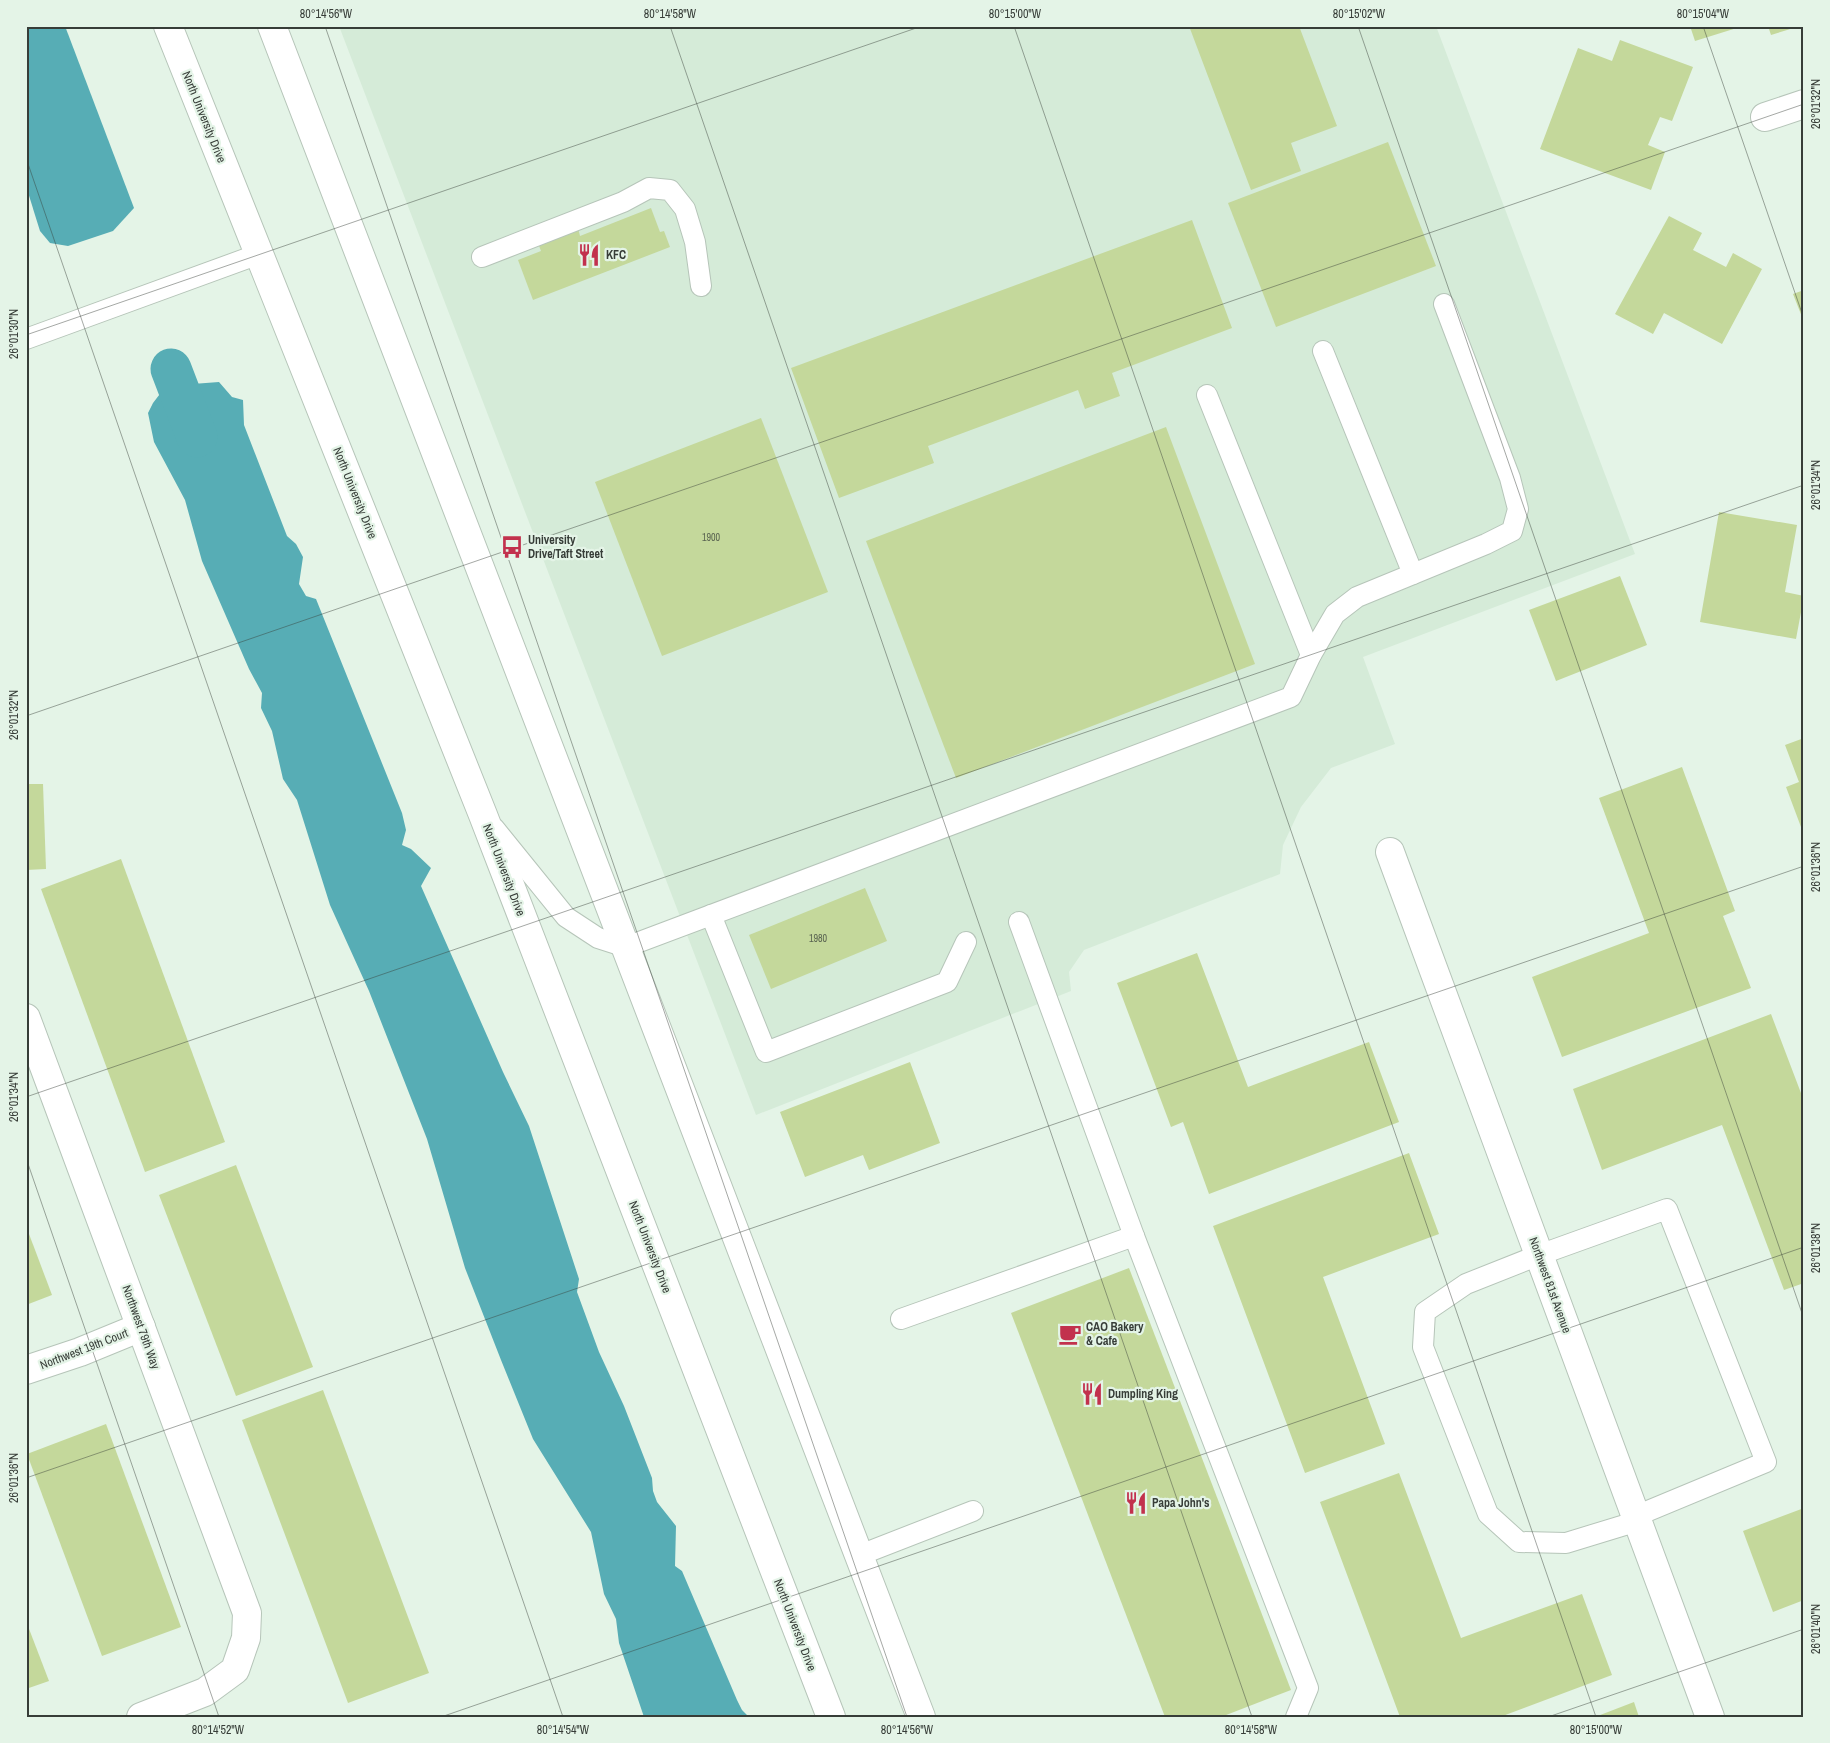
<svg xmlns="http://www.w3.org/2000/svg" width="1830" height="1743" viewBox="0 0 1830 1743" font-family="'Archivo Narrow',sans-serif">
<rect width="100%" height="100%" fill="#e4f4e7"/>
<path fill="#d5ebd8" d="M339 26H1436L1635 554 1363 657 1395 744 1331 768 1301 807 1283 845 1280 874 1084 950 1069 972 1071 991 756 1115Z"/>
<g fill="#57adb5">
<path d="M26 26H65L134 208 113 231 68 246 50 243 40 231 26 186Z"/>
<path d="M219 382 232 397 243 400 244 425 287 536 296 544 303 557 299 584 306 596 316 599 402 813 406 830 402 845 411 849 431 868 421 886 503 1072 529 1126 579 1279 577 1292 599 1352 624 1406 652 1478 653 1491 657 1502 676 1526 675 1566 682 1571 737 1700 742 1710 749 1717H644L619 1643 616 1619 604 1594 591 1532 533 1439 501 1360 465 1268 427 1139 369 991 330 905 297 800 283 779 272 731 261 708 262 693 249 669 202 561 185 500 154 442 148 413 153 403 166 386Z"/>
</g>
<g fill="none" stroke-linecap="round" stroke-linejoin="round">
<path stroke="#57adb5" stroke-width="41" d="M171 369 197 437"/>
</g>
<g fill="#c4d89b">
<path d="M1189 26H1299L1337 126 1291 143 1301 171 1251 190Z"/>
<path d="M1690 26H1740V27L1695 41Z"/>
<path d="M1768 26H1797V27L1771 35Z"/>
<path d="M1620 40 1693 67 1672 121 1660 117 1648 145 1665 152 1651 190 1540 149 1578 48 1612 61Z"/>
<path d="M1388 142 1436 266 1276 327 1228 203Z"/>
<path d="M651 208 660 232 664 231 670 247 533 300 518 260 541 251 538 243 578 228 580 236Z"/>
<path d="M1669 216 1702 233 1693 250 1726 267 1733 253 1762 269 1722 344 1664 313 1653 334 1615 314Z"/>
<path d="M1192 220 1232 328 1112 373 1120 396 1085 409 1078 390 928 446 934 463 839 498 791 368Z"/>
<path d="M1804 290V322L1793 294Z"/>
<path d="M761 418 828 592 662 656 595 482Z"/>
<path d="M1166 427 1255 664 956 778 866 541Z"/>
<path d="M1719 512 1797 525 1785 592 1804 596 1796 639 1700 622Z"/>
<path d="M1620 576 1647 645 1556 681 1529 610Z"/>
<path d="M1804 738V835L1786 787 1799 782 1785 745Z"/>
<path d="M1682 767 1735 911 1723 916 1751 988 1562 1057 1532 977 1649 933 1599 798Z"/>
<path d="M26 784H43L46 869 26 870Z"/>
<path d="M121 859 225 1142 145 1172 41 889Z"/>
<path d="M865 888 887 941 771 989 749 935Z"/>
<path d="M1197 953 1248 1087 1369 1042 1399 1122 1209 1194 1183 1122 1171 1127 1117 983Z"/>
<path d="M1771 1014 1804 1101V1283L1784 1290 1722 1125 1602 1170 1573 1089Z"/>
<path d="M910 1062 940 1143 869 1170 863 1155 805 1177 780 1112Z"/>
<path d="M1409 1153 1439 1234 1323 1277 1385 1444 1305 1473 1213 1226Z"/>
<path d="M236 1165 313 1367 236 1396 159 1195Z"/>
<path d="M26 1226 52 1295 26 1305Z"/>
<path d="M1129 1268 1291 1690 1221 1717H1165L1011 1313Z"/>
<path d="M323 1390 429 1673 348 1703 242 1420Z"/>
<path d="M106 1424 181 1627 102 1656 27 1454Z"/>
<path d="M1399 1473 1461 1638 1582 1594 1612 1675 1500 1717H1400L1320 1502Z"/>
<path d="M1804 1508V1600L1773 1612 1743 1531Z"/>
<path d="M26 1621 49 1681 26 1689Z"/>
<path d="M1634 1702 1639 1717H1595Z"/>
</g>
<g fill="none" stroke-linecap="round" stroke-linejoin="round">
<defs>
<g id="service">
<path d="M482 257 623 202 649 188 670 190 685 209 695 242 701 286"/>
<path d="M26 339 259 254"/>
<path d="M1323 351 1413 574"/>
<path d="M1207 395 1311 655"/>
<path d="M494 828 566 917 598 938 626 947 1291 697 1311 655 1335 614 1357 597 1486 544 1512 531 1518 509 1510 478 1444 304"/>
<path d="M711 915 766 1052 947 982 966 942"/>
<path d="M1019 922 1134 1236"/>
<path d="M901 1319 1134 1236 1308 1688 1296 1717"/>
<path d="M1636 1516 1766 1462 1667 1209 1539 1255 1466 1284 1425 1312 1423 1347 1488 1514 1519 1542 1566 1543 1638 1521"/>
<path d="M860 1555 973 1511"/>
</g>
<g id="minor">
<path d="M1765 117 1804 104"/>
<path d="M1390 852 1710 1717"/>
<path d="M26 1018 247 1613 246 1638 235 1670 205 1692 141 1717"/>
<path d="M26 1370 80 1352 141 1327"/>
</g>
<g id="primary">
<path d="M168 26 483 815 831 1717"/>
<path d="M272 26 921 1717"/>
</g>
</defs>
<use href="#service" stroke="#b6c5b9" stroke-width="22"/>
<use href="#minor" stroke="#b6c5b9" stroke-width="30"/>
<use href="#primary" stroke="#b6c5b9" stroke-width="30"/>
<use href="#service" stroke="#fff" stroke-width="20"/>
<use href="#minor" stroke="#fff" stroke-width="28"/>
<use href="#primary" stroke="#fff" stroke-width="28"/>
</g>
<path fill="none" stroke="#373d38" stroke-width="1" stroke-opacity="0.45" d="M325 26 907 1717M670 26 1252 1717M1014 26 1596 1717M1358 26 1804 1319M1703 26 1804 319M26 158 563 1717M26 335 922 26M26 716 1804 104M26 1097 1804 485M26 1158 219 1717M26 1478 1804 866M441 1717 1804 1247M1548 1717 1804 1629"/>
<defs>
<symbol id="restaurant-bare" viewBox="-9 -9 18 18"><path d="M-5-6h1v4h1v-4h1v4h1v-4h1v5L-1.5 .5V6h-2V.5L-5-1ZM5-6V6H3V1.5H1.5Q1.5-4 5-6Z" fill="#c2314d" stroke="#e4f4e7" stroke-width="2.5" paint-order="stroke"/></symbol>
<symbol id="bus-bare" viewBox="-9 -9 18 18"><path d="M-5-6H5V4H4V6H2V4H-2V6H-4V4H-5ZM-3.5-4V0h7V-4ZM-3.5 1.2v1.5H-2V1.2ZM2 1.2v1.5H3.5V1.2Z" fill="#c2314d" stroke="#e4f4e7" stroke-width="2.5" paint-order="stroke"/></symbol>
<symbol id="cafe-bare" viewBox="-9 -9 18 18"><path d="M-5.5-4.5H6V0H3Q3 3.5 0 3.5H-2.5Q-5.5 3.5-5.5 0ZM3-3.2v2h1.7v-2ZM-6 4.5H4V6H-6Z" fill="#c2314d" stroke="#e4f4e7" stroke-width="2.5" paint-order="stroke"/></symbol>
</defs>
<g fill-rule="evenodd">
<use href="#restaurant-bare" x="573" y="239" width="32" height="32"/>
<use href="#bus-bare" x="496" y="531" width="32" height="32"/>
<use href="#cafe-bare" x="1054" y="1318" width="32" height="32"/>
<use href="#restaurant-bare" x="1076" y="1378" width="32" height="32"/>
<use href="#restaurant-bare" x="1120" y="1487" width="32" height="32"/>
</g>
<g text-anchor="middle" stroke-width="4.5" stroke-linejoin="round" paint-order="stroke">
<g font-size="10" fill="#5a6451">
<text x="711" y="541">1900</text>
<text x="818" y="942">1980</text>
</g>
<g font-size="12" fill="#373d38" stroke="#e4f4e7">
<text transform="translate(204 117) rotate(68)" y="4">North University Drive</text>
<text transform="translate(355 493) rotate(68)" y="4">North University Drive</text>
<text transform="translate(504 870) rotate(69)" y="4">North University Drive</text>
<text transform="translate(650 1247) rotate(69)" y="4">North University Drive</text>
<text transform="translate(1550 1285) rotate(70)" y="4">Northwest 81st Avenue</text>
<text transform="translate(141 1327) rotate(70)" y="4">Northwest 79th Way</text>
<text transform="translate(84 1349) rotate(-21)" y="4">Northwest 19th Court</text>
<text transform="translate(795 1625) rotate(69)" y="4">North University Drive</text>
</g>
<g font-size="12" font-weight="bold" fill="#373d38" stroke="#e4f4e7" text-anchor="start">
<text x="606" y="259">KFC</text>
<text x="528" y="544">University<tspan x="528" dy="14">Drive/Taft Street</tspan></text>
<text x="1086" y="1331">CAO Bakery<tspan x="1086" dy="14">&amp; Cafe</tspan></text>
<text x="1108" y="1398">Dumpling King</text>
<text x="1152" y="1507">Papa John's</text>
</g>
</g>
<rect width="1830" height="1743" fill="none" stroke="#e4f4e7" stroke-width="55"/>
<rect x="28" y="28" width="1774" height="1688" fill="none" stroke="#373d38" stroke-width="2"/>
<g font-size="12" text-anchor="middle" fill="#373d38">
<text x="326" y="18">80°14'56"W</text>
<text x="670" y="18">80°14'58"W</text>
<text x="1015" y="18">80°15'00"W</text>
<text x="1359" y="18">80°15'02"W</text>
<text x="1703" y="18">80°15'04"W</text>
<text transform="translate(1816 104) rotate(-90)" y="4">26°01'32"N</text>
<text transform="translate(14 334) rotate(-90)" y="4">26°01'30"N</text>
<text transform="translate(1816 485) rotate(-90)" y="4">26°01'34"N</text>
<text transform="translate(14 715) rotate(-90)" y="4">26°01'32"N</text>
<text transform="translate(1816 867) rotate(-90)" y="4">26°01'36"N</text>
<text transform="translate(14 1097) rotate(-90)" y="4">26°01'34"N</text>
<text transform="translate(1816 1248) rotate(-90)" y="4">26°01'38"N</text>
<text transform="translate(14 1478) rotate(-90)" y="4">26°01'36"N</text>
<text transform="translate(1816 1629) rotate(-90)" y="4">26°01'40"N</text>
<text x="218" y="1734">80°14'52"W</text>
<text x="563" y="1734">80°14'54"W</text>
<text x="907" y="1734">80°14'56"W</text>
<text x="1251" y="1734">80°14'58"W</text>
<text x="1596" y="1734">80°15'00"W</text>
</g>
</svg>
